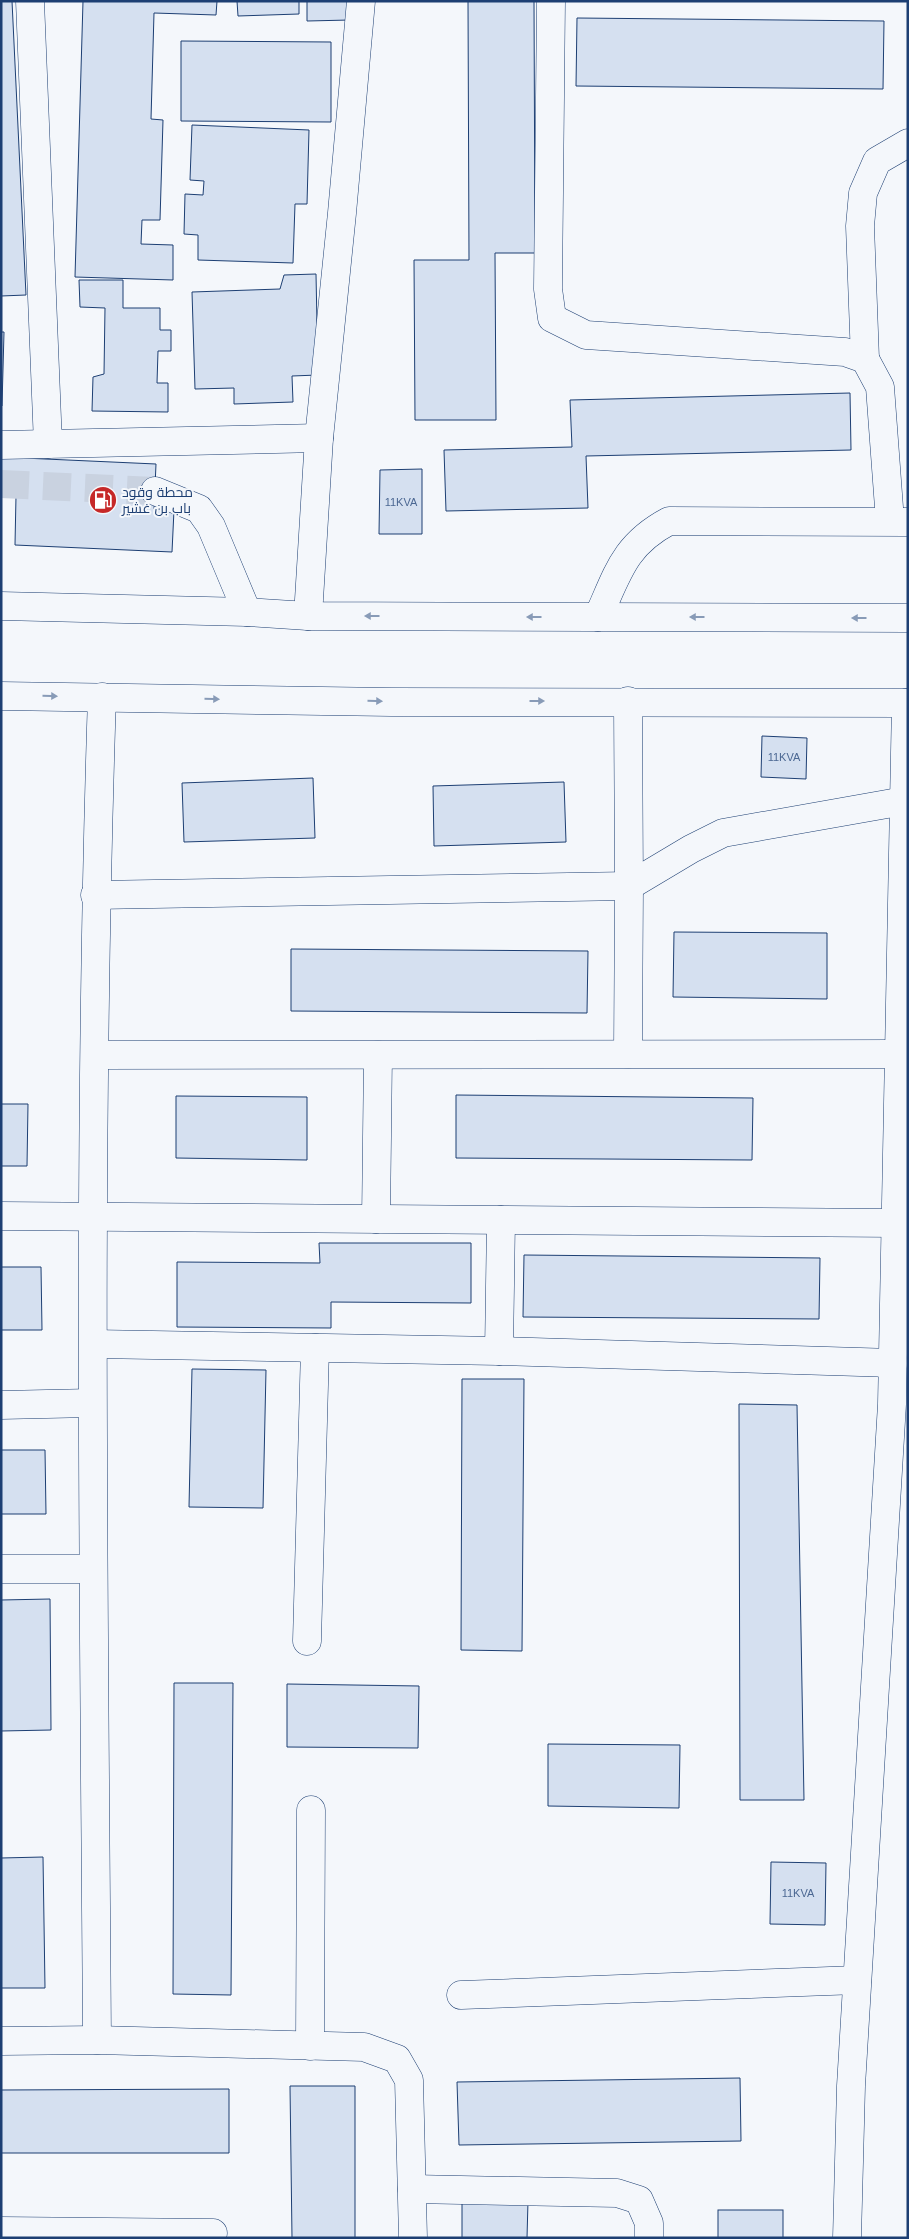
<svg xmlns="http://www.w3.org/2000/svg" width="909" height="2239" viewBox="0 0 909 2239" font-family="Arial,Cairo,sans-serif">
<rect width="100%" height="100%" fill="#f4f7fb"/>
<g fill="#d5e0f0" stroke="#1d3f73">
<path d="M1 1H12L26 295 1 296Z"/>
<path d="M83 1H217L216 15 154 13 151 119 163 120 160 220H142L141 244 173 245V280L75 277Z"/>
<path d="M237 1H299V14L238 16Z"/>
<path d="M307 1H350V20L307 21Z"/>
<path d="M468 1H534L535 253H495L496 420H415L414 260H469Z"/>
<path d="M577 18 884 21 883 89 576 86Z"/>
<path d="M181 41 331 42V122L181 121Z"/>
<path d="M192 125 309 130 307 204H295L293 263 198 260V235L184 234 185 194 203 195 204 181 190 180Z"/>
<path d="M316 274 318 375 292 376 293 402 234 404V388L195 389 192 292 280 289 284 275Z"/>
<path d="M79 280H123V308H160V330H171V351H158L157 383H168V412L92 411 93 377 104 374 105 308 80 307Z"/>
<path d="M1 332H4L2 406H1Z"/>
<path d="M850 393 851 450 586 456 588 508 446 511 444 450 572 447 570 400Z"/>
<path d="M1 457 156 464 154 509 174 510 172 552 15 545 16 496H1Z"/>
<path d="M422 469V534H379L380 470Z"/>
<path d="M762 736 807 738 806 779 761 777Z"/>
<path d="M313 778 315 838 184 842 182 783Z"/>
<path d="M564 782 566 842 434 846 433 786Z"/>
<path d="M674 932 827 933V999L673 997Z"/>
<path d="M291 949 588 951 587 1013 291 1011Z"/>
<path d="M456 1095 753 1098 752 1160 456 1158Z"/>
<path d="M176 1096 307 1097V1160L176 1158Z"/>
<path d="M1 1104H28L27 1166H1Z"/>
<path d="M319 1243H471V1303L331 1302V1328L177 1327V1262L320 1263Z"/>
<path d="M524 1255 820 1258 819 1319 523 1317Z"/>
<path d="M1 1267H41L42 1330H1Z"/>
<path d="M192 1369 266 1370 263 1508 189 1507Z"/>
<path d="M462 1379H524L522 1651 461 1650Z"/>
<path d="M739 1404 797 1405 804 1800H740Z"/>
<path d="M1 1450H45L46 1514H1Z"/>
<path d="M50 1599 51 1730 1 1731V1600Z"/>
<path d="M174 1683H233L231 1995 173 1994Z"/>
<path d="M287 1684 419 1686 418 1748 287 1747Z"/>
<path d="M548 1744 680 1745 679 1808 548 1806Z"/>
<path d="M43 1857 45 1988H1V1858Z"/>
<path d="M771 1862 826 1863 825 1925 770 1924Z"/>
<path d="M740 2078 741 2141 459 2145 457 2082Z"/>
<path d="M290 2086H355V2238H292Z"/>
<path d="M229 2089V2153H1V2090Z"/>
<path d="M462 2200 528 2201 527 2238H462Z"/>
<rect x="718" y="2210" width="65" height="28"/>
</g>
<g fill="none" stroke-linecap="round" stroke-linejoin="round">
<path stroke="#c9d2e0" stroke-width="28" stroke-dasharray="28 14" stroke-linecap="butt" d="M1 484 155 491"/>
<defs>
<g id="minor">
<path d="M30 1 48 444"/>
<path d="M551 1 548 289 552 318 586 335 845 352 865 359 880 387 890 521"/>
<path d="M865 359 860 226 863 193 877 161 908 143"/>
<path d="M1 445 319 438"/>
<path d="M155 491 199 509 211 526 247 612"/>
<path d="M308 616 319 438 342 213 361 1"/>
<path d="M598 617C618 573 624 545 669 521L908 522"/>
<path d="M628 701 629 886 628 1054"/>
<path d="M95 895 629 886 691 849 723 833 904 801"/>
<path d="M95 1055 899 1054"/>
<path d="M1 1216 896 1223"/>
<path d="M376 1219 378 1055"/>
<path d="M94 1344 499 1351 893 1363"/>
<path d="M499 1351 501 1220"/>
<path d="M1 1405 92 1403"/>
<path d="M1 1569H93"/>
<path d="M307 1641 315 1348"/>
<path d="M461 1995 857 1980"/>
<path d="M97 2040C94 1592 87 1144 102 697"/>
<path d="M1 2041 97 2040 364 2047 397 2059 409 2080 413 2238"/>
<path d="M310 2046 311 1810"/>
<path d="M412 2189 617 2193 639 2200 649 2223V2238"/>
<path d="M1 2231 213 2233"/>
<path d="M847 2238 851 2086 892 1404 906 703"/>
</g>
<g id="highway">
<path d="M1 606 247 612 308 616 908 618"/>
<path d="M1 696 391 702 908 703"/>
</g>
</defs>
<use href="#minor" stroke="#1d3f73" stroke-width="29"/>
<use href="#highway" stroke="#1d3f73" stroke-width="29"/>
<use href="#minor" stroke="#f4f7fb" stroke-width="28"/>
<use href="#highway" stroke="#f4f7fb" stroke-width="28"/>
</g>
<defs><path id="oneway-solid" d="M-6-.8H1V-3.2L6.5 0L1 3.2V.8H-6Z" transform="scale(1.25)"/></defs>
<g fill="#889bb7">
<use href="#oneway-solid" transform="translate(372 616) rotate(-180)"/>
<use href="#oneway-solid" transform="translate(534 617) rotate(-180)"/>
<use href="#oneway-solid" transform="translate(697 617) rotate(-180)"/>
<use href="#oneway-solid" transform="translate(859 618) rotate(-180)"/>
<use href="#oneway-solid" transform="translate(50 696) rotate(1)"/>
<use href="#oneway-solid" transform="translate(212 699) rotate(1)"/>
<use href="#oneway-solid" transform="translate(375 701) rotate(1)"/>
<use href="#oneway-solid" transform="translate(537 701)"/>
</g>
<defs>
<symbol id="fuel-disc" viewBox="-11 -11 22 22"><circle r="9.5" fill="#c62828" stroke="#f4f7fb"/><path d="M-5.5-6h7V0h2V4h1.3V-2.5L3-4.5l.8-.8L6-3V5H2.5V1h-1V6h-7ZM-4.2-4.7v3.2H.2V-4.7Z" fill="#fff"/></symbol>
</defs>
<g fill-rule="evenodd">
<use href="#fuel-disc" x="87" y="484" width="32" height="32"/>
</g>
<g text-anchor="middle" stroke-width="4" stroke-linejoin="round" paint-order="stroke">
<g font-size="11" fill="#4b6792">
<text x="401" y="506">11KVA</text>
<text x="784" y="761">11KVA</text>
<text x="798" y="1897">11KVA</text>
</g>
<g font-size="14" fill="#1d3f73" stroke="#f4f7fb" text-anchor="start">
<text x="122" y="497">محطة وقود<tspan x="122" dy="16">باب بن غشير</tspan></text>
</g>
</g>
<rect width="909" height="2239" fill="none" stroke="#1d3f73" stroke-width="5"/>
</svg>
